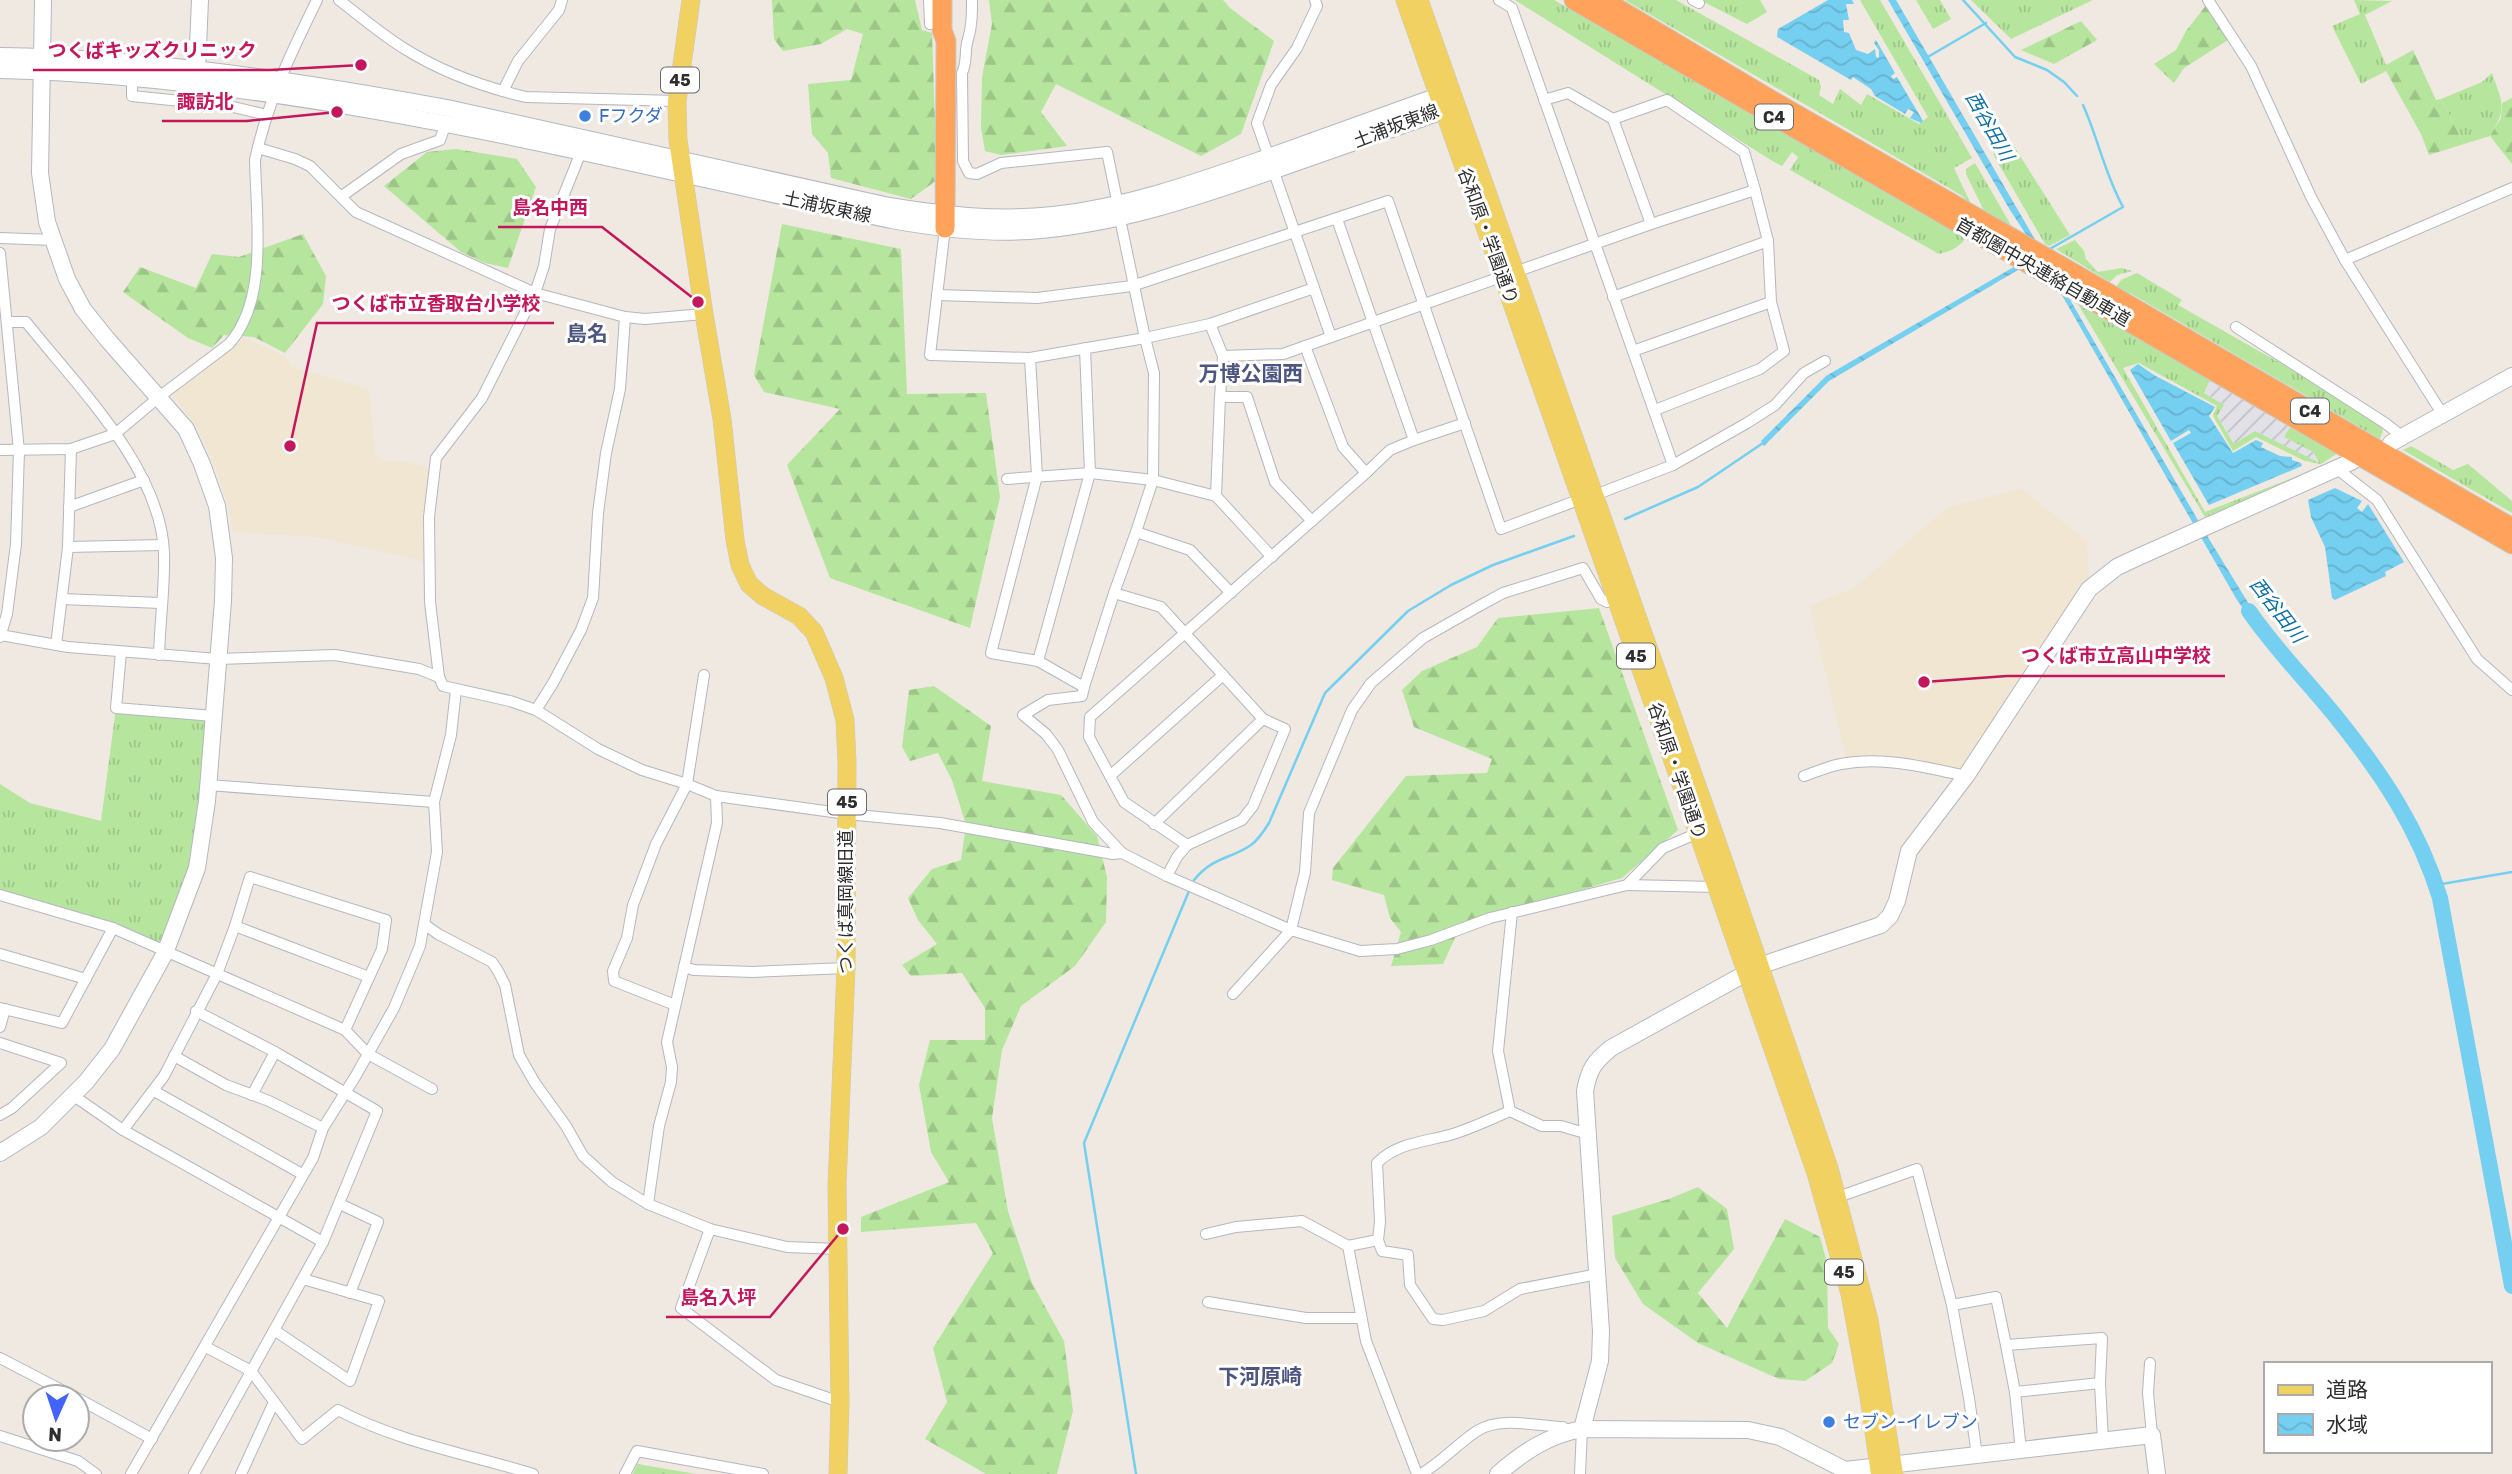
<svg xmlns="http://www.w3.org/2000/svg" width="2512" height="1474" viewBox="0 0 2512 1474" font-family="Rubik,'Noto Sans JP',sans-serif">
<defs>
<pattern id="industrial-furrows" width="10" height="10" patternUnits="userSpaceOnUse" patternTransform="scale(1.75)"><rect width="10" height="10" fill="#e3e1e8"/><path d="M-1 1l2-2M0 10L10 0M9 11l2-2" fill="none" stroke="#c3c1c7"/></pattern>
<pattern id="grass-tufts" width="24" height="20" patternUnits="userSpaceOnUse" patternTransform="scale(1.75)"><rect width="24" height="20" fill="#b6e59e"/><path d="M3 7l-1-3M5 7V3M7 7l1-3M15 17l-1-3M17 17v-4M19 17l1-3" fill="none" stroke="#9dc588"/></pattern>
<pattern id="forest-firs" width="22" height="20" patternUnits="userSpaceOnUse" patternTransform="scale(1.75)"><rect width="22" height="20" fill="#b6e59e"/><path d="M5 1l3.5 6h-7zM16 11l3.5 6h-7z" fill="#9dc588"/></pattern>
<pattern id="water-waves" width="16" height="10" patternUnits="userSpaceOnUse" patternTransform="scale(1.75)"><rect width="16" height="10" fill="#75cff0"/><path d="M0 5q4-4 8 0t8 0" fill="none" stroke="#66b2ce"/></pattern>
</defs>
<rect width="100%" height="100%" fill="#efe9e1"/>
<path fill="url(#industrial-furrows)" d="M2210 380 2290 427 2284 437 2313 452 2321 464 2255 431 2235 444 2217 416 2224 405 2204 393Z"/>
<g fill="#f0e6d1">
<path d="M245 338 286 357 292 367 369 389 375 454 383 461H403L430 468 425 501 424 561 317 537 233 532 228 505 218 474 202 437 173 394Z"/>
<path d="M2021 489 2087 541 2089 580 1959 772 1847 761 1809 606 1854 588 1948 507Z"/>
</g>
<g fill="url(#grass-tufts)">
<path d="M1515 0H1554L1824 156 1967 236C1960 247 1952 251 1939 254L1790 170 1798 157 1792 152 1782 166 1774 162Z"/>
<path d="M1625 0H1676L1819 80 1821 87 1819 95 1833 104 1840 89 1861 105 1867 94 1919 124 1928 117 1860 0H1880L1972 158 1954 168 1971 204 1961 195Z"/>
<path d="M1700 0H1760L1767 12 1747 24Z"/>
<path d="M1916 0H1940L1951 19 1933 29Z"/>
<path d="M1971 0H2093L2011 39Z"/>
<path d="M2354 0 2392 1 2365 15 2386 65V71L2361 84 2332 26 2360 14Z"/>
<path d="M2492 73C2502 102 2508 108 2490 136L2464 144 2441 99 2482 82Z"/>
<path d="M2012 143 2070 235 2049 246 2045 244 1993 154Z"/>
<path d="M1975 163 2012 227 1984 211 1966 174V169Z"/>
<path d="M2075 240 2084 251 2086 259 2098 272 2122 268 2132 271 2117 275 2110 282 2056 249Z"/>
<path d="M2137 273 2182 300 2178 305 2296 372 2379 424 2383 430 2380 439 2130 293 2128 294 2116 287 2121 280Z"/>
<path d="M2075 299 2210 380 2204 393 2224 405 2217 416 2234 444 2255 431 2320 463 2313 452 2284 437 2290 427 2338 453 2321 464 2305 461 2256 437 2233 451 2213 416 2217 406 2139 363 2123 368 2205 512 2300 475 2299 478 2205 517Z"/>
<path d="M2411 446 2453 470 2468 464 2512 501V513L2403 450Z"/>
<path d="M116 708 214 716 197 868 165 953 113 928 0 895V784L30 803 101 821Z"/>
</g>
<g fill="url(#forest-firs)">
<path d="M772 0H915L922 30 932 33 937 180 911 199 831 178 828 153 812 134 808 84 851 80 863 34 847 29 821 44 783 51 774 39Z"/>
<path d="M989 0H1223L1230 8 1274 41 1241 134 1201 156 1056 84 1041 112 1067 146 1001 155 985 151 981 128 982 77 992 24Z"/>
<path d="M2207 4 2228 40 2184 68 2174 83 2154 64 2176 50 2186 31Z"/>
<path d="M2081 21 2097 40 2054 64 2021 50Z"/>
<path d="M2413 50 2436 100 2441 99 2464 144 2429 155 2421 134 2386 71V65Z"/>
<path d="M2512 98V164L2490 136 2501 118 2502 103Z"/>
<path d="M456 149 517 159 536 187 508 268 485 263 461 252 384 186 427 152Z"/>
<path d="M782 224 901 249 907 394 986 393 1000 497 970 628 830 578 787 465 840 409 764 392 754 375Z"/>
<path d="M303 234 326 276 323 304 285 353 254 337 224 335 212 348 188 338 123 292 140 267 196 288 212 254 239 257Z"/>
<path d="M1599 608 1678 830 1622 878 1461 925 1443 964 1391 966 1401 932 1390 918 1384 895 1332 880 1333 868 1406 776 1487 773 1492 759 1414 727 1402 690 1422 671 1477 647 1498 618Z"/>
<path d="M934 686 991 726 982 781 1061 795 1097 836 1107 877 1106 922 1075 966 1021 1006 1002 1050 992 1118 1008 1211 1032 1283 1064 1341 1073 1411 1057 1474H986L925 1439 947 1402 933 1348 993 1253 976 1223 861 1232V1217L949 1182 931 1152 919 1085 930 1040H985V1008L962 973 911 976 902 965 937 944 918 920 908 898 932 869 961 860 966 825 952 780 938 753 910 761 902 747 909 690Z"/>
<path d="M1698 1187 1727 1209 1734 1249 1698 1293 1727 1328 1785 1219 1820 1237 1827 1263 1828 1328 1839 1344 1832 1363 1805 1381 1779 1379 1698 1343 1643 1304 1615 1258 1612 1216 1669 1199Z"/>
<path d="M637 1464 696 1474H633Z"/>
</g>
<g fill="url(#water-waves)">
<path d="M1828 0H1852L1854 4H1846L1849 20H1843L1844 32 1849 33 1856 50 1868 54 1875 49 1876 57 1879 58V50L1874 43 1876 40 1895 73 1891 76 1893 79 1897 77 1923 121 1921 123 1910 118 1914 112 1908 109 1905 114 1875 96 1871 89 1853 77 1851 80 1777 37 1778 29Z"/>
<path d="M1888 0H1896L2206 534 2263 627 2258 630 2237 600 2040 257 1829 381 1764 446 1761 441 1826 376 2038 253 2010 210Z"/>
<path d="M2138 364 2154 375 2215 407 2209 416 2233 453 2256 440 2263 443 2261 447 2280 456 2292 457V460L2301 463 2302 466 2209 505 2173 443 2191 433 2189 430 2171 441 2130 370Z"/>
<path d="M2335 488 2362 501 2357 508 2362 512 2368 504 2404 562 2385 572 2386 576 2335 600 2332 598 2325 547 2311 517 2308 500Z"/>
</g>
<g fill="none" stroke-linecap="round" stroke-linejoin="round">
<g stroke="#75cff0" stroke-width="2.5">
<path d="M1963 0 2015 57 2047 70 2064 82 2077 96"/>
<path d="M1926 58 1986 23"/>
<path d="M2048 250 2123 207C2105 175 2098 138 2083 105"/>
<path d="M1625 519 1698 487 1763 443"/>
<path d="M1194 880C1214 856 1229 860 1251 845 1258 840 1264 831 1269 823L1325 693 1408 611 1451 585 1493 565 1574 536"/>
<path d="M2436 885 2512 872"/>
<path d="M1136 1474 1084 1143 1189 891"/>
</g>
<path stroke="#75cff0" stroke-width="16" d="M2249 611C2275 649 2308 682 2337 718 2382 774 2419 829 2440 898L2512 1286"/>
<defs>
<g id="street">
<path d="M339 0C360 16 382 35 405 49 442 72 483 87 526 97L677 101"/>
<path d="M929 0 930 24"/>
<path d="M972 0C972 14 972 26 968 39 964 51 968 60 962 73L963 161 969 173 977 174 1001 163 1107 152 1118 205"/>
<path d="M1315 0 1317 6 1297 48 1271 85 1257 123 1331 337"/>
<path d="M1499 0 1512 8 1673 465"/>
<path d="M1693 0 1699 3"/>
<path d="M2208 0 2251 66 2311 197 2345 260 2443 415"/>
<path d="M132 78V96L229 106 267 115"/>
<path d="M503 91 518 61 559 10 562 0"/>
<path d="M1544 100 1568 93 1613 119 1667 100 1744 152 1755 190"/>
<path d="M1613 119 1651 224"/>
<path d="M258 148 295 159 310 166 356 212 535 293 625 317 645 319 704 314"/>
<path d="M342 196 401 154 440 140 446 123"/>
<path d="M1337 219 1414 440 1465 423"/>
<path d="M945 228 930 355 1030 358 1145 338 1120 219"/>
<path d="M0 238 53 240"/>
<path d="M0 253 19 451 16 544 7 614 0 637"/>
<path d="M2345 260 2512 188"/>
<path d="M937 295 1037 298 1132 286 1388 201 1501 529 1581 499"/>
<path d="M1613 297 1768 241"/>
<path d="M8 322H26C76 385 161 468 164 553 165 586 160 621 159 655"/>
<path d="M1210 324 1223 356 1220 397H1247L1275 482 1312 521"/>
<path d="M2236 327 2385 423 2403 437"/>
<path d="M1305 346 1343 447 1366 473 1390 450 1414 440"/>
<path d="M1085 348 1090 473 1038 661 1084 687 1114 593"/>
<path d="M1633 351 1771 302"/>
<path d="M1223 356 1283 354 1651 224 1755 190 1768 241 1771 302 1784 351 1760 369 1655 410"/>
<path d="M1030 358 1037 476 991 653 1038 661"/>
<path d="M1220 397 1216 496 1272 557"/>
<path d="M0 450 71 449 115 434 159 397 229 344C269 300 256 216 255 160 268 100 290 55 317 0"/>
<path d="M2336 468 2377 500 2477 659 2512 690"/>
<path d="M1007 479 1090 473 1153 480 1154 373 1145 338 1210 324 1314 288"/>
<path d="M1595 495 1673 465 1747 423 1775 405 1804 373 1825 361"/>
<path d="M1216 496 1153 480 1136 532 1190 550 1231 593"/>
<path d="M69 507 144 480"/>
<path d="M1136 532 1114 593 1161 607 1263 719 1285 729 1253 806 1242 820 1187 845 1177 857 1167 876"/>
<path d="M68 547 163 545"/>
<path d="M62 599 161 603"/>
<path d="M0 635 68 647 218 659 335 655 419 669 439 677 443 686 510 701 536 710 598 749 642 770 687 784 716 796 847 814 940 823 1113 854 1122 853"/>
<path d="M56 645 68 547 71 449"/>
<path d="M121 652 116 708 214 716"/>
<path d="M439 677 430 602 429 517 436 458 482 398 535 293 544 266 550 229 581 152"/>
<path d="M1084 687 1082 696 1048 700 1023 715 1046 734 1058 750 1093 822 1122 853 1167 876 1291 930 1360 951 1397 949 1431 940 1490 918 1627 885 1663 848 1698 833"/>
<path d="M536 710 553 683 581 630 593 598 598 513 606 453 620 389 625 317"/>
<path d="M1110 776 1223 675"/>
<path d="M1804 776C1816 772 1829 766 1841 764 1883 756 1925 767 1966 776"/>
<path d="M208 785 434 802"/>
<path d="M1154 824 1263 719"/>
<path d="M1187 845 1124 802 1089 737 1090 717 1366 473"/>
<path d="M1627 885 1717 887"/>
<path d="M0 895 113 928 345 1030 368 1054 432 1089"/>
<path d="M424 924 438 934 492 962 498 971 505 985 519 1055 535 1083 566 1126 583 1156 612 1182 648 1204 710 1229 787 1247 838 1249"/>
<path d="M235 926 369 977"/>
<path d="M0 954 86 979"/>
<path d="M684 967 694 970 753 972 846 968"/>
<path d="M1233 994 1291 930 1305 872 1309 813 1352 710 1371 683 1423 638 1481 605 1503 593 1583 568 1601 599 1607 602 1616 599"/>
<path d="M675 1005 614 981 613 971 627 938 633 905 656 844 687 784 704 675"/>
<path d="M0 1008 62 1023 113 928"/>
<path d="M0 1027 5 1009"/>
<path d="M0 1043 61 1063 12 1108 0 1115"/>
<path d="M174 1056 226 1085 269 1101 323 1128"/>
<path d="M154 1091 302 1174"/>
<path d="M252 1095 275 1052"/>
<path d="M74 1096 123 1130 323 1242"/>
<path d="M1510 1111 1498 1051 1512 912"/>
<path d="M123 1130 164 1076 217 974 235 926 250 877 386 920 382 949 345 1030"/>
<path d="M1838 1197 1917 1169 1952 1305"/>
<path d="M340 1204 378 1222 350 1293"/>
<path d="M648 1204 659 1126 671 1082 672 1067 667 1042 717 823 716 796"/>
<path d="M710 1229 681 1308 776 1380 840 1402"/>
<path d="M1206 1234 1236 1227 1302 1221 1348 1246"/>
<path d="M1378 1240 1382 1251 1408 1255 1410 1285 1433 1319 1443 1320 1484 1311 1520 1289 1598 1274"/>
<path d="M1208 1302 1306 1318H1361"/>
<path d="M274 1330 350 1381 379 1301 303 1279"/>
<path d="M206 1347 251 1371 302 1439 338 1410C398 1442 468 1454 533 1474"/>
<path d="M0 1358 75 1397"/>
<path d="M2150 1363 2148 1393 2152 1435"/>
<path d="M2015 1392 2100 1383"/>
<path d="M77 1398 152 1439"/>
<path d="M0 1436 78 1461 96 1474"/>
<path d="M2021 1451 2015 1392 2006 1345 2102 1338 2100 1383 2103 1441"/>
<path d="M1977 1456 1969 1398 1952 1305 1996 1297 2006 1345"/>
<path d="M131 1474 313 1158 323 1128 355 1077 394 1008 420 946 437 852 434 802 451 735 456 690"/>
<path d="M194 1474 323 1242 377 1111 275 1052 196 1011"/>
<path d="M241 1474 274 1402"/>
<path d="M625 1474 637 1451 763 1474"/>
<path d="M1417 1474 1366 1341 1348 1246 1378 1240 1380 1222 1377 1163C1398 1142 1426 1142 1453 1134 1472 1128 1491 1119 1510 1111L1542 1126H1561L1588 1134"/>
<path d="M1421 1474C1442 1462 1457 1444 1477 1431 1500 1416 1537 1426 1563 1427L1569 1432"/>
<path d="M1580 1474 1582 1429"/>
</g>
<g id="secondary">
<path d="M0 56C150 58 300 81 447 108L889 206C944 215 998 221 1053 215 1126 207 1194 183 1263 159 1321 138 1380 117 1438 96L1451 98"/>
<path d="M0 70C303 78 596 157 891 220 936 228 983 234 1029 231 1114 225 1192 199 1272 171 1329 151 1386 131 1443 111L1452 101"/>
<path d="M197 70 200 0"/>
<path d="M2391 443 2512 376"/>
<path d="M0 1153 41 1127 86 1082 112 1049 165 953 197 868 207 801 223 601 224 558 217 506 202 464 186 429 107 339 83 309 67 279 47 222 40 173 43 0"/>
<path d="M1582 1429 1600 1361 1601 1331 1585 1091C1589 1069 1594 1062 1611 1048L1759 966 1881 925 1890 916 1897 901 1909 851 1966 776 2089 589 2117 567 2136 558 2353 461"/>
<path d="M1498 1474C1523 1452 1549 1435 1582 1429L1748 1430 1780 1437 1845 1470 2152 1435 2157 1474"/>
</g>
<g id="primary">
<path d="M691 0 677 101 678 140 704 314 722 419 735 540 740 565 749 584 763 596 799 616 814 632 834 678 845 720 847 762 846 968 837 1185 840 1402 838 1474"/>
<path d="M1405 0 1648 689 1816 1173 1850 1294 1869 1397 1880 1474"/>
<path d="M1419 0 1724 862 1829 1168 1869 1320 1894 1474"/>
</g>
<g id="highway">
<path d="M942 0V30L946 41 945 228"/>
<path d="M1574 0 2512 544"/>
<path d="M1603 0 1771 100 2108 293 2512 528"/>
</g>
</defs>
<use href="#street" stroke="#b4b7c1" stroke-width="12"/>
<use href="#secondary" stroke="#b4b7c1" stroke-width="18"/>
<use href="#primary" stroke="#c9c9c9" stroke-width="19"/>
<use href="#highway" stroke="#c9c9c9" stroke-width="21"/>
<use href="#street" stroke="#fff" stroke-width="10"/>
<use href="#secondary" stroke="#fff" stroke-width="16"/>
<use href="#primary" stroke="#f2d163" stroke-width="18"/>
<use href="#highway" stroke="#ffa35c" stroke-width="19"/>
</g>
<g fill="#3f7fe0" stroke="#fff" stroke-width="2.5">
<circle cx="585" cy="116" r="7"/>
<circle cx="1829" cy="1422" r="7"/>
</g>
<g text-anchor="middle" stroke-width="6" stroke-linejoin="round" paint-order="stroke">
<g fill="#fff" stroke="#6d6d6d" stroke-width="2">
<rect x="661" y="67.5" width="38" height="25" rx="5"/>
<rect x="1755" y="104.5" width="38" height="25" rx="5"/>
<rect x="2291" y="398.5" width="38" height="25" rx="5"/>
<rect x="1617" y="643.5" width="38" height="25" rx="5"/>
<rect x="828" y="789.5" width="38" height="25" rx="5"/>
<rect x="1825" y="1259.5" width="38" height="25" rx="5"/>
</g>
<g font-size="16" font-weight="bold" fill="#2e2e2e">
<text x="680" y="86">45</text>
<text x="1774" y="123">C4</text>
<text x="2310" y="417">C4</text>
<text x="1636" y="662">45</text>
<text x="847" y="808">45</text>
<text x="1844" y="1278">45</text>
</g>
<g font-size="18" fill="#366cbe" stroke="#fff" text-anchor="start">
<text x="599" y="122">Fフクダ</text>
<text x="1843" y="1428">セブン-イレブン</text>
</g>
<g font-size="18" fill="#2e2e2e" stroke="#fff">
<text transform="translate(1396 126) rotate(-21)" y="6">土浦坂東線</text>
<text transform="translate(827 207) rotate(12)" y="6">土浦坂東線</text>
<text transform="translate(1488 236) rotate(70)" y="6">谷和原・学園通り</text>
<text transform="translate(2043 272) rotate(30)" y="6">首都圏中央連絡自動車道</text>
<text transform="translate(1677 771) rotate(71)" y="6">谷和原・学園通り</text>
<text transform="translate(846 902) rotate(-90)" y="6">つくば真岡線旧道</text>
</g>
<g font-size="19" font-style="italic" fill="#0d6fa3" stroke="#fff">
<text transform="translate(1990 126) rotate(60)" y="7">西谷田川</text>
<text transform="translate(2278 610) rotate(52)" y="7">西谷田川</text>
</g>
<g font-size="21" font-weight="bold" fill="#4d5680" stroke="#fff">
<text x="587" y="341">島名</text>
<text x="1251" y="381">万博公園西</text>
<text x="1260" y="1384">下河原崎</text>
</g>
</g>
<path fill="none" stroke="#c2185b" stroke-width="2.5" d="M361 65L270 70H33M337 112L247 121H162M698 302L602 227H498M290 446L317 323H554M1924 682L2007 676H2225M843 1229L770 1317H666"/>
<g fill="#c2185b" stroke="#fff" stroke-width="2.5">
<circle cx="361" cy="65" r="7"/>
<circle cx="337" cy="112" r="7"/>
<circle cx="698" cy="302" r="7"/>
<circle cx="290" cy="446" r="7"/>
<circle cx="1924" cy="682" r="7"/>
<circle cx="843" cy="1229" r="7"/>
</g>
<g font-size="19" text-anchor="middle" font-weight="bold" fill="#c2185b" stroke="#fff" stroke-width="6" stroke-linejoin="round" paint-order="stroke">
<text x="152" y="57">つくばキッズクリニック</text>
<text x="205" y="108">諏訪北</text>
<text x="550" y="214">島名中西</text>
<text x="436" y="310">つくば市立香取台小学校</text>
<text x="2116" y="662">つくば市立高山中学校</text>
<text x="718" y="1304">島名入坪</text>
</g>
<rect x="2264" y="1362" width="228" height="91" fill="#ffffff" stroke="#ababab" stroke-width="2"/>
<rect x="2278" y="1385" width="35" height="10" fill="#f2d163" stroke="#ababab" stroke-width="2"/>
<text x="2326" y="1397" font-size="21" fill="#2e2e2e">道路</text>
<rect x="2278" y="1414" width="35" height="21" fill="url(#water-waves)" stroke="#ababab" stroke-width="2"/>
<text x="2326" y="1432" font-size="21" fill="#2e2e2e">水域</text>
<g transform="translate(56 1418) rotate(183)"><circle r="33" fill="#ffffff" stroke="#ababab" stroke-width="2"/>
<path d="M0-5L12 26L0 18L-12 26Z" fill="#4264fb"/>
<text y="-10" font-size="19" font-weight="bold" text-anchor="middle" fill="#2e2e2e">N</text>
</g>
</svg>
